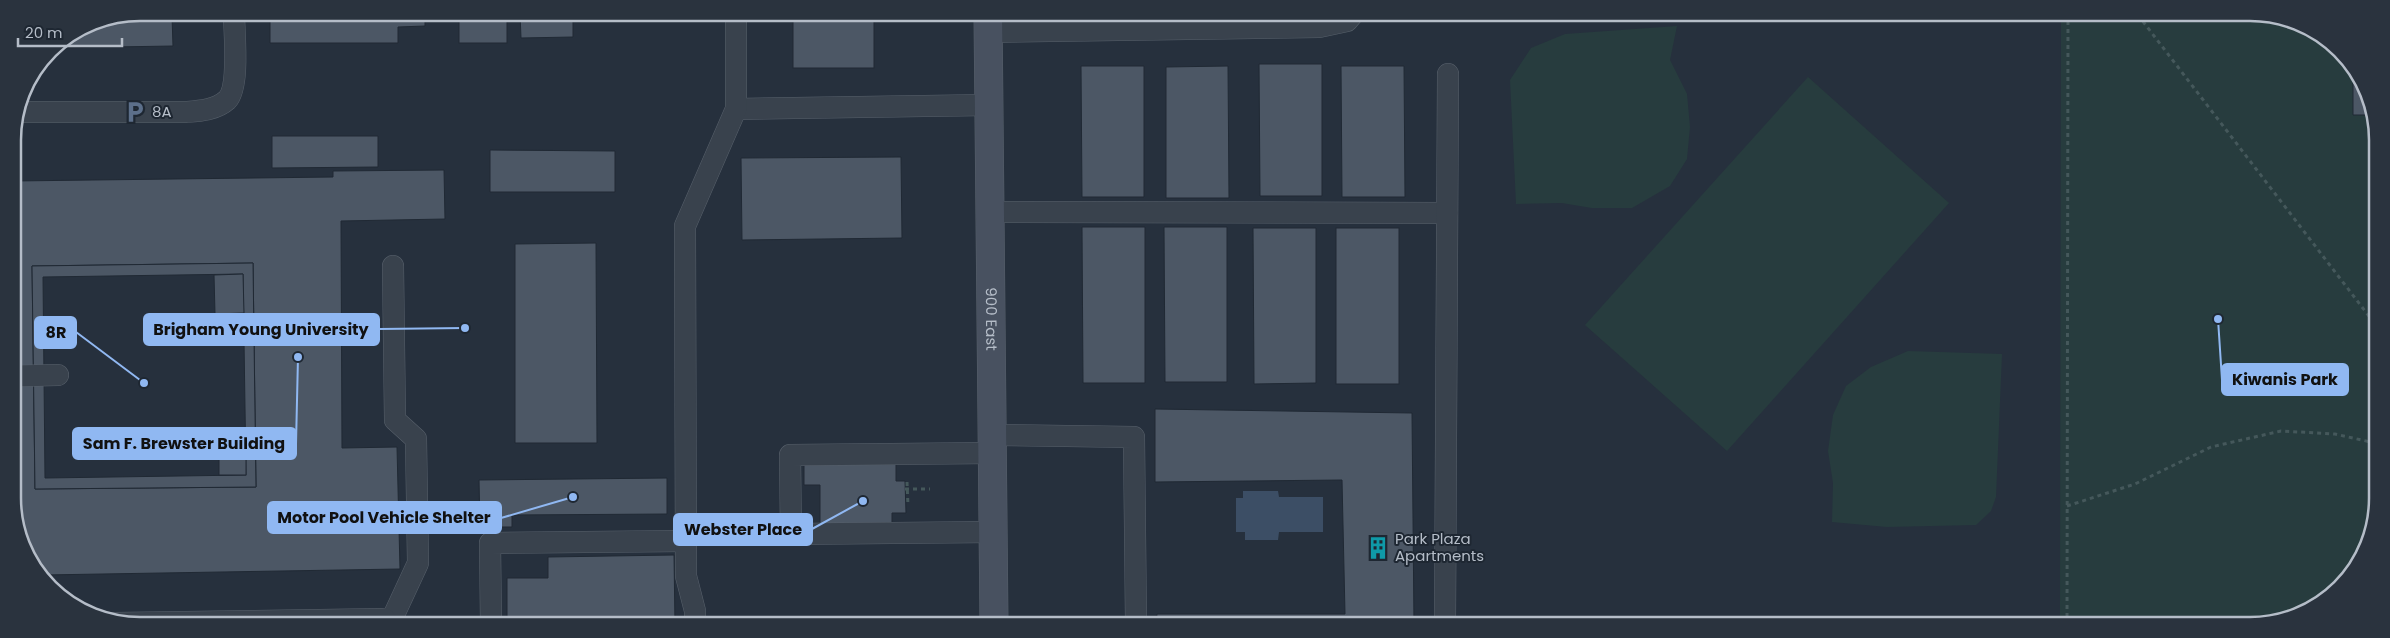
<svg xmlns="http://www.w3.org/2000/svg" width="2390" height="638" viewBox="0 0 2390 638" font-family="Poppins,sans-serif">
<rect width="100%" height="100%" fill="#26303d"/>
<g fill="#273c3e">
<path d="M2061 15H2275L2340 50 2375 116V523L2360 562 2334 594 2298 616 2258 625H2060Z"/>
<path d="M1677 26 1670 60 1687 94 1690 127 1687 159 1670 186 1632 208H1592L1562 203 1516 204 1510 80 1531 48 1565 34Z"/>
<path d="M1808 77 1949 203 1727 451 1585 325Z"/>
<path d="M1908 351 2002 354 1996 497 1991 511 1976 525 1887 527 1832 522 1833 483 1828 451 1833 415 1846 386 1871 367Z"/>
</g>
<path fill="#3c4e65" d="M1243 491H1278L1279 497H1323V532H1279L1278 540H1245V532H1236V498H1243Z"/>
<g fill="#4c5765" stroke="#202934" fill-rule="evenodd">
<path d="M140 12 192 13V16H172L173 46 53 48 92 22Z"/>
<path d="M270 13H425V26L398 27V43H270Z"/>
<rect x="459" y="13" width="48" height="30"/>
<path d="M520 13H573V37L521 38Z"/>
<rect x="793" y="13" width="81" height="55"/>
<path d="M1259 64H1322V196H1260Z"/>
<path d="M1081 66H1144V197H1082Z"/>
<path d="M1228 66 1229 198H1166V67Z"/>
<path d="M1341 66H1404L1405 197H1342Z"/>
<path d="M2353 82H2357L2374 115H2353Z"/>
<path d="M272 136H378V167L272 168Z"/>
<path d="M490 150 615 151V192H490Z"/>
<path d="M901 157 902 238 742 240 741 158Z"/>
<path d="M444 170 445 219 341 221 342 448 397 447 400 569 43 575 15 523 13 181 333 177V171ZM253 263 256 487 35 489 32 266Z"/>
<path d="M1082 227H1145V383H1083Z"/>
<path d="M1164 227H1227V382H1165Z"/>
<path d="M1253 228H1316V383L1254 384Z"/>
<rect x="1336" y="228" width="63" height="156"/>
<path d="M596 243 597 443H515V244Z"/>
<path d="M253 263 256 487 35 489 32 266ZM243 274 246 475 45 478 43 277Z"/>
<path d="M243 274 244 313 215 314 214 275Z"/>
<path d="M1155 409 1412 413 1414 624H1156L1157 614H1345L1342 480 1155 482Z"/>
<rect x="219" y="451" width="27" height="24"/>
<path d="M896 461V481H905L906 513H892V525L820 526V485H804V462Z"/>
<path d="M667 478V514L512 515V527H480L479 480Z"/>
<path d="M674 555 675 624 507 623V578H548V557Z"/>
</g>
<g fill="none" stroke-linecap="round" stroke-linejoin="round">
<defs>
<g id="service">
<path d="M988 32 1319 27 1347 21 1353 14"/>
<path d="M736 109 989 105"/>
<path d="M17 112H186C199 111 216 110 227 100 240 87 234 32 234 13"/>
<path d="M990 212 1447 213"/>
<path d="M14 376 58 375"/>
<path d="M992 435 1134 437 1136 624"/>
<path d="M993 453 790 455 791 534 993 532"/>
<path d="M385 619H392L418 563 416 439 395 420 393 266"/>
<path d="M114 623 385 619V623"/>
<path d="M491 623 490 543 686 541"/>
<path d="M695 624V611L686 576 685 226 736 109V13"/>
<path d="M1445 624 1448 74"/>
</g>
<g id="secondary">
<path id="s1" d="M988 13 994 624"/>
</g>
</defs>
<use href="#service" stroke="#57606b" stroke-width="22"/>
<use href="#secondary" stroke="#57606b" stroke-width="29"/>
<g stroke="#45585b" stroke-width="3" stroke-dasharray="4 4" stroke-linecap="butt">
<path d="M194 13V17H201"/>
<path d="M2138 15 2375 324"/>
<path d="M907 482 908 506"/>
<path d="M905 489H930"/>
<path d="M2067 506 2135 484 2211 447 2281 431 2335 434 2375 443"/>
<path d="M2067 625 2068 15"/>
</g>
<use href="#service" stroke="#39424d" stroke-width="21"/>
<use href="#secondary" stroke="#485160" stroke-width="28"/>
</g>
<defs>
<symbol id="parking-bare" viewBox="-9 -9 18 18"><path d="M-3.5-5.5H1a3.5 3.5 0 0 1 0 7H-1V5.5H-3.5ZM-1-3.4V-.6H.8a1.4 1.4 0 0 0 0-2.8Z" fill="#5c6f8a" stroke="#1e2732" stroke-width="2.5" paint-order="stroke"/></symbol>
<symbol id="building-bare" viewBox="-9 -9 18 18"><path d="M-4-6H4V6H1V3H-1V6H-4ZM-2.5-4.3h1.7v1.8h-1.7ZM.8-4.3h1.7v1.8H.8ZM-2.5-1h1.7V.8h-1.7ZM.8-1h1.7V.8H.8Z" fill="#0f9aa8" stroke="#1e2732" stroke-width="2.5" paint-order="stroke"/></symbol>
</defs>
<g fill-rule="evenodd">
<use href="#parking-bare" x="119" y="96" width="32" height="32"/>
<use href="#building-bare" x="1362" y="532" width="32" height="32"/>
</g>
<g text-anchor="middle" stroke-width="4" stroke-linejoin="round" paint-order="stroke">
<g font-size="15" fill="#b5bdc8" stroke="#1e2732" text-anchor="start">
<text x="152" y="117">8A</text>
<text x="1395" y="544">Park Plaza<tspan x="1395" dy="17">Apartments</tspan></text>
</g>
<g font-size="15" fill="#b5bdc8" stroke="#1e2732">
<text dy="5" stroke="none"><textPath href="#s1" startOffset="306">900 East</textPath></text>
</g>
</g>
<path d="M0 0H2390V638H0ZM140 21H2250A119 119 0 0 1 2369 140V498A119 119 0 0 1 2250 617H140A119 119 0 0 1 21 498V140A119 119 0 0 1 140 21Z" fill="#2a333e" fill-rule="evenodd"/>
<path fill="none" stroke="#b5bdc8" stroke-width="2.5" d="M140 21H2250A119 119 0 0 1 2369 140V498A119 119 0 0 1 2250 617H140A119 119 0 0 1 21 498V140A119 119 0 0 1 140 21Z"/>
<path fill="none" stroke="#90b8f2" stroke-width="2" d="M465 328L379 329M144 383L76 332M2218 319L2222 380M298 357L296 444M573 497L501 518M863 501L812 529"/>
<g fill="#90b8f2" stroke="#1e2732" stroke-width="2">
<circle cx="465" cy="328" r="5"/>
<circle cx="144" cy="383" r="5"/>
<circle cx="2218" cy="319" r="5"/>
<circle cx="298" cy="357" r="5"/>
<circle cx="573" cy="497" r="5"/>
<circle cx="863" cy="501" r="5"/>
</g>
<g fill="#90b8f2" stroke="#90b8f2" stroke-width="2">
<rect x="144" y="314" width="235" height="31" rx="5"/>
<rect x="35" y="317" width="41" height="31" rx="5"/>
<rect x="2222" y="364" width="126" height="31" rx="5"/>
<rect x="73" y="428" width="223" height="31" rx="5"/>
<rect x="268" y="502" width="233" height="31" rx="5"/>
<rect x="674" y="514" width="138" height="31" rx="5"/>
</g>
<g font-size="16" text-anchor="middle" font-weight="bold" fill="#111">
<text x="261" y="335">Brigham Young University</text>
<text x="56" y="338">8R</text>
<text x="2285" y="385">Kiwanis Park</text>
<text x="184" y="449">Sam F. Brewster Building</text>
<text x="384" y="523">Motor Pool Vehicle Shelter</text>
<text x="743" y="535">Webster Place</text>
</g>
<path d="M18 38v8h104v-8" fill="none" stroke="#b5bdc8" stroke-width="2.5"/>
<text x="25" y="38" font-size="15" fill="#b5bdc8" stroke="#1e2732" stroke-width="4" paint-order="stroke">20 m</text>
</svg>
